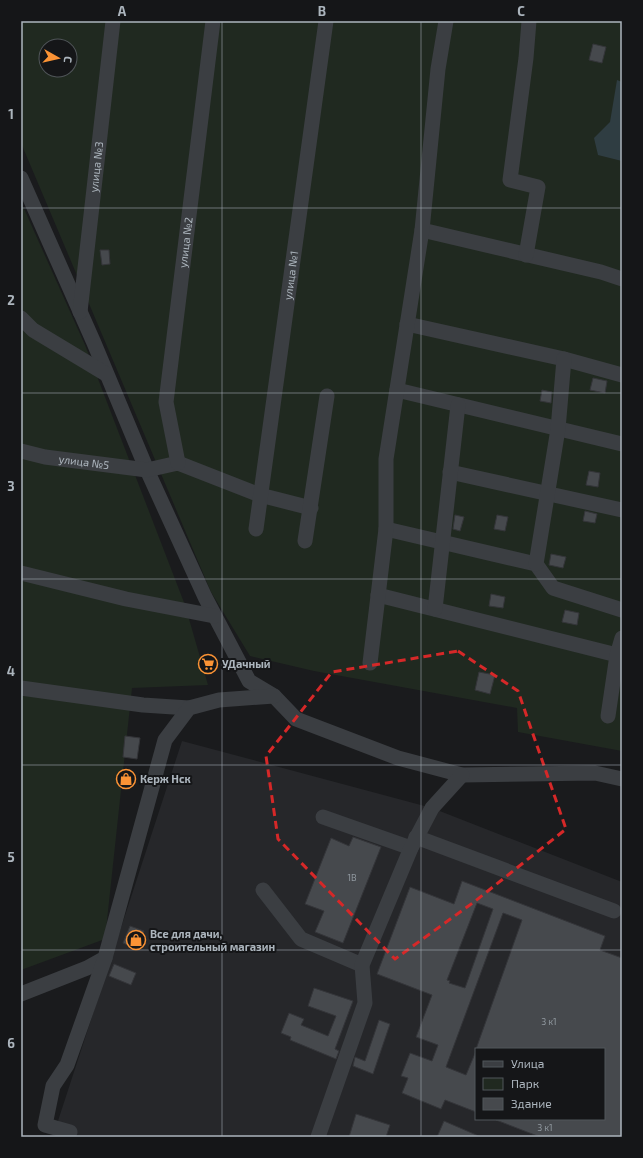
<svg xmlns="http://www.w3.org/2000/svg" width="643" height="1158" viewBox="0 0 643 1158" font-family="'Exo 2',sans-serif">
<rect width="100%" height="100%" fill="#1a1b1d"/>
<path fill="#26272a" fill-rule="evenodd" d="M182 741 432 808 622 882V1137H55L56 1127ZM476 1049H604V1119H476Z"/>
<g fill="#202920" fill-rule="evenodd">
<path d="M21 21H622V751L518 732 517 708 314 671 250 656 211 592 21 143ZM46 46H70V70H46Z"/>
<path d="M21 202 85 345 185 605 208 685 132 688 105 939 21 970Z"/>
</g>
<path fill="#2f3d42" d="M617 80 622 82V161L598 155 594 138 610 122Z"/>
<g fill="#46494d" stroke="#343539" fill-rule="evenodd">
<path d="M593 44 606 47 602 63 589 60Z"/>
<path d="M100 250H109L110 264 102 265Z"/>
<path d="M593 378 607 381 605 393 590 390Z"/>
<path d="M542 390 552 392 551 403 540 401Z"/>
<path d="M589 471 600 473 598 487 586 485Z"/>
<path d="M585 511 597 514 595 523 583 521Z"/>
<path d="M455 515 464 517 460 531 453 529Z"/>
<path d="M497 515 508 517 505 531 494 529Z"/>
<path d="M551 554 566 557 563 568 549 565Z"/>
<path d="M491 594 505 597 503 608 489 606Z"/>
<path d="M565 610 579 613 577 625 562 622Z"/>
<path d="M479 672 495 675 490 694 475 690Z"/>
<path d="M125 736 140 738 137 759 123 757Z"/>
<path d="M353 837 381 847 343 943 315 932 324 911 305 904 331 838 349 846Z"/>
<path d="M462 881 605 936 600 950 622 958V1137H540L496 1120 604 1119V1049H476L522 920 503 913 446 1067 466 1075 476 1051V1112L445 1100 441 1109 402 1093 408 1078 401 1076 410 1053 432 1061 438 1045 416 1037 432 995 377 974 410 887 454 904ZM477 903 493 909 465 988 449 983 450 981 447 980Z"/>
<path d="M130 926 144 931 137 949 123 943Z"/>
<path d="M114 964 136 973 131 985 109 976Z"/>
<path d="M314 988 353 1001 335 1049 339 1051 336 1059 290 1040 291 1037 281 1033 289 1013 304 1019 301 1025 328 1036 336 1016 308 1006Z"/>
<path d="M379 1020 390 1024 373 1074 353 1066 355 1057 365 1061Z"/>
<path d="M356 1114 390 1125 386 1137H349Z"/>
<path d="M444 1121 481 1137H437Z"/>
</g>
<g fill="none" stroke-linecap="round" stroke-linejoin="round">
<g stroke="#3b3e42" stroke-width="15">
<path d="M21 178 94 343 147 470 205 597 249 681 274 696 296 719 398 758 462 775 595 773 622 779"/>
<path d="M422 230 601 272 622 279"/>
<path d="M526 255 538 187 510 180 526 58 529 21"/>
<path id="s1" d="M80 312 113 21"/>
<path d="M21 318 33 330 106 374"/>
<path d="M407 324 564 359 622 375"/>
<path d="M397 390 622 444"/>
<path id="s2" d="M21 451 45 457 147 470 178 463 260 495 311 508"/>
<path id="s3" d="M178 463 166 402 213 21"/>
<path d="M450 472 622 510"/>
<path id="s4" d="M256 529 326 21"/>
<path d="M386 529 536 564 553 588 622 610"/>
<path d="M305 541 327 396"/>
<path d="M536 564 558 429 564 359"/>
<path d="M21 573 126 599 214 616"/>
<path d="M378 595 617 655"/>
<path d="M435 609 458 405"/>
<path d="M370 663 386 529V459L422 230 438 69 446 21"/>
<path d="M21 688 143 705 189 708"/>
<path d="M608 716 617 655 622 638"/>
<path d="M323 817 411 848"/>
<path d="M416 837 614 911"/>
<path d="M263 890 301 939 362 965"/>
<path d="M21 994 87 968 105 958 165 740 189 708 219 700 274 696"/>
<path d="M70 1132 45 1125 53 1086 67 1065 105 958"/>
<path d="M318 1137 365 1003 362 965 411 848 432 808 462 775"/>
</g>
</g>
<path fill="none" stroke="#d62828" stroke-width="3" stroke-dasharray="8 5" stroke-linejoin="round" d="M458 651 518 691 566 829 474 902 395 959 278 839 266 756 332 672Z"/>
<path fill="none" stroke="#acb5bd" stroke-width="1" stroke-opacity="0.55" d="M222 21V1137M421 21V1137M21 208H622M21 393H622M21 579H622M21 765H622M21 950H622"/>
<defs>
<symbol id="supermarket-ring" viewBox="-11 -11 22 22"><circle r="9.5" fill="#151618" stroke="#fb9335" stroke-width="1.5"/><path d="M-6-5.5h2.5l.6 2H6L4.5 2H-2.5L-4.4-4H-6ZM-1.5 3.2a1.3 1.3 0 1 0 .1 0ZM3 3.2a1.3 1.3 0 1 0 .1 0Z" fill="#fb9335"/></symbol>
<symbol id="shop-ring" viewBox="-11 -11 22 22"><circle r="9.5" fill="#151618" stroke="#fb9335" stroke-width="1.5"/><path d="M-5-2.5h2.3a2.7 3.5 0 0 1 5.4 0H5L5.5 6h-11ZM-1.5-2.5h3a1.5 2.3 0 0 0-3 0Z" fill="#fb9335"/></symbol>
</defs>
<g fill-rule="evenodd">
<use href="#supermarket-ring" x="197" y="653" width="22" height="22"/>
<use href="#shop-ring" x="115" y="768" width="22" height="22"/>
<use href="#shop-ring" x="125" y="929" width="22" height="22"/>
</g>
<g text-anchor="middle" stroke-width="4" stroke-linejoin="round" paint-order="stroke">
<g font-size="9" fill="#929aa1">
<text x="352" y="881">1В</text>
<text x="549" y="1025">3 к1</text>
<text x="545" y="1131">3 к1</text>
</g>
<g font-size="11" fill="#acb5bd" stroke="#151618">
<text dy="4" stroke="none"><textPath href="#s1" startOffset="146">улица №3</textPath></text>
<text dy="4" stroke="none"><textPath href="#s3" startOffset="223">улица №2</textPath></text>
<text dy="4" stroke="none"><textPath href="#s4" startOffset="256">улица №1</textPath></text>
<text dy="4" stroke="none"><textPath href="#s2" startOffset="64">улица №5</textPath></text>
</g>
<g font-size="11" font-weight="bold" fill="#acb5bd" stroke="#151618" text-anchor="start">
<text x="222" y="668">УДачный</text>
<text x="140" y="783">Керж Нск</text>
<text x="150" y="938">Все для дачи,<tspan x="150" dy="13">строительный магазин</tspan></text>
</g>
</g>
<rect width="643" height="1158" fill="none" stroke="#151618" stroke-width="44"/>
<rect x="475" y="1048" width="130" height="72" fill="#151618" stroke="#51565a"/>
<rect x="483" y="1061" width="20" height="6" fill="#3b3e42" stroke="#51565a"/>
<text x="511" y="1068" font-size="12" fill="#acb5bd">Улица</text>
<rect x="483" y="1078" width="20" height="12" fill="#202920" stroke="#51565a"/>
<text x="511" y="1088" font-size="12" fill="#acb5bd">Парк</text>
<rect x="483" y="1098" width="20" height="12" fill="#46494d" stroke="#51565a"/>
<text x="511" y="1108" font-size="12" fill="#acb5bd">Здание</text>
<g transform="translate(58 58) rotate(98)"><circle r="19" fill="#151618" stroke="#51565a"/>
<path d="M0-3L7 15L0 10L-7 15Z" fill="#fb9335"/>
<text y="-6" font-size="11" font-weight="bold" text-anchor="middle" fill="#acb5bd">С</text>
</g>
<rect x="22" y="22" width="599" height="1114" fill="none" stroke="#acb5bd" stroke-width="1.5"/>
<g font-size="13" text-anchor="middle" font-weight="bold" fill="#acb5bd">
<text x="122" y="16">A</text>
<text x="322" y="16">B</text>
<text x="521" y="16">C</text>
<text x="11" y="119">1</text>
<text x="11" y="305">2</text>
<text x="11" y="491">3</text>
<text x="11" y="676">4</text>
<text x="11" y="862">5</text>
<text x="11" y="1048">6</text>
</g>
</svg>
